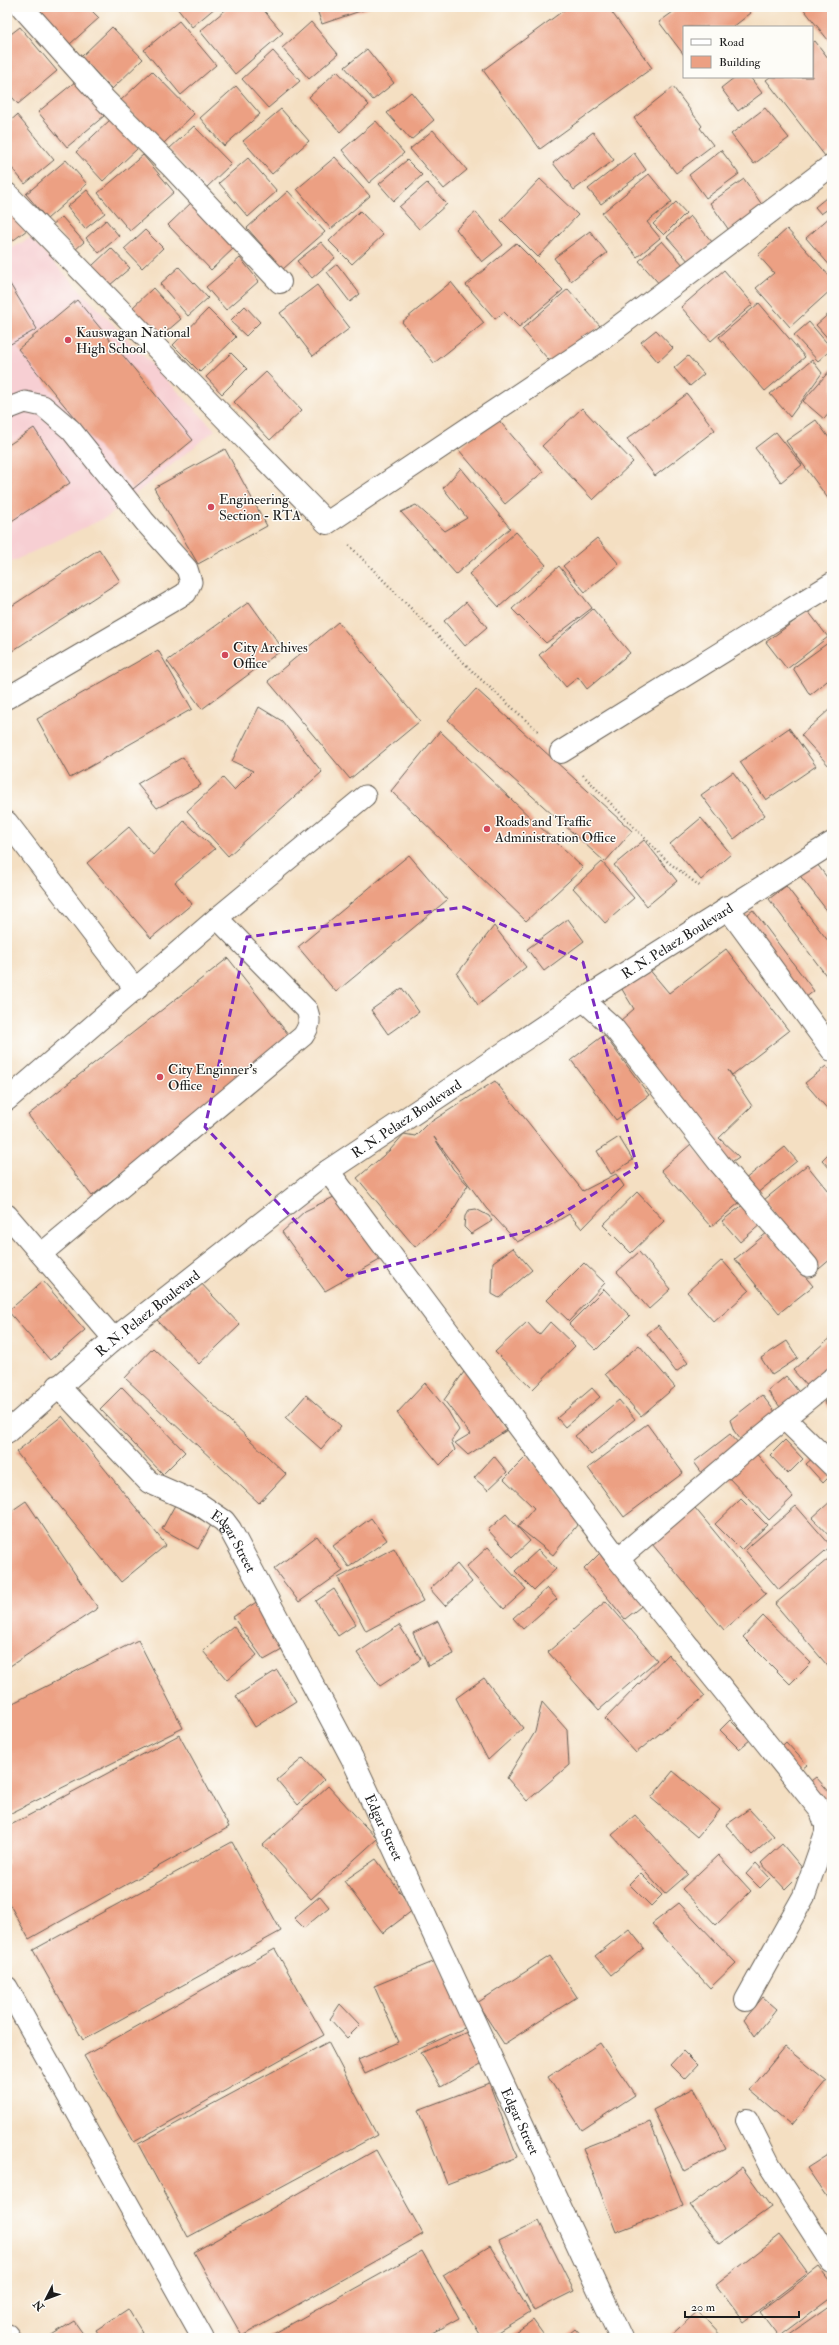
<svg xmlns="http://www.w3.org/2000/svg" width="839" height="2345" viewBox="0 0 839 2345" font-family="'IM FELL Double Pica',serif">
<rect width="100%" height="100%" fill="#fdfcf7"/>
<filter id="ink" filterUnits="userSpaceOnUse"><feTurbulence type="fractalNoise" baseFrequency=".025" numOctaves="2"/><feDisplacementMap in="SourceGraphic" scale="8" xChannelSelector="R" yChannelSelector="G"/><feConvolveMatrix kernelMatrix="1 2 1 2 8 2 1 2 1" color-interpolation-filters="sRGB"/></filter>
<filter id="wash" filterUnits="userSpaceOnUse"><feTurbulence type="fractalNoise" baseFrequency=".012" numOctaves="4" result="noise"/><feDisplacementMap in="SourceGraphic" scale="16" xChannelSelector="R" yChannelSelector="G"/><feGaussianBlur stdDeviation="0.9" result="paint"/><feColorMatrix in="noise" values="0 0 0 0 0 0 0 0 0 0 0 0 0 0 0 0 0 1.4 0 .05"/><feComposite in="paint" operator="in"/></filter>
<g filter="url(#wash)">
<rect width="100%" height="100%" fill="#f4dfc2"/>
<path fill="#f7cfd3" d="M30 238 215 430 107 517 7 564V251Z"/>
<g id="blocks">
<g fill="#eca083">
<path d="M37 7H88L99 18 70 44Z"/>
<path d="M176 7H216L192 27Z"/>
<path d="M229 7H261L283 33 235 74 200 31Z"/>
<path d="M316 7H372L322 24Z"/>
<path d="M568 7H608L652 68 540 149 483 70Z"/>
<path d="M680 7H746L751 13 733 27H684V55L659 22Z"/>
<path d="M802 7H832V45Z"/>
<path d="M179 21 216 65 181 95 144 50Z"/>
<path d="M311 22 338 54 309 79 282 48Z"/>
<path d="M20 27 57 71 18 104 7 91V37Z"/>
<path d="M112 27 143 59 112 89 81 57Z"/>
<path d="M815 41 832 63V151L825 156 766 80 770 77H812V43Z"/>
<path d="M367 49 394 83 373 100 345 67Z"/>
<path d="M273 51 300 81 268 108 242 79Z"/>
<path d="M152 71 194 114 162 145 120 101Z"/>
<path d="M337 71 369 105 340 132 309 97Z"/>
<path d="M735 77H750L762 93 738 111 721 88Z"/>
<path d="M76 81 104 116 67 147 38 112Z"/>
<path d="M236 86 260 114 224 146 200 118Z"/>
<path d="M673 87 702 126 700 128 713 145 676 173 634 118Z"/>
<path d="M411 92 434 120 411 140 387 113Z"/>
<path d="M765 108 789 138 754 164 731 134Z"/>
<path d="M281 109 309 141 272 174 243 141Z"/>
<path d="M17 115 54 160 25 184 7 162V124Z"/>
<path d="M111 119 138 148 103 181 76 152Z"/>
<path d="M376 121 404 153 369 183 342 150Z"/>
<path d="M194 126 231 164 205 189 169 149Z"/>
<path d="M433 130 467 170 444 189 410 149Z"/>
<path d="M593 132 614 160 574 190 553 163Z"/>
<path d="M721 150 739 174 706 198 689 175Z"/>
<path d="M634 153 646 170 601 204 588 189Z"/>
<path d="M143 155 174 192 130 231 98 193Z"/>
<path d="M335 157 370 196 331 229 297 189Z"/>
<path d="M248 158 277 191 248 217 219 183Z"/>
<path d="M66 160 87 184 47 219 26 194Z"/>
<path d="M407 160 422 175 394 201 379 184Z"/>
<path d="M649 174 672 202 647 222 660 238 637 257 602 213Z"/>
<path d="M540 179 578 215 538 257 501 220Z"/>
<path d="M744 179 765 209 731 233 710 203Z"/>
<path d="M427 183 447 204 419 229 399 207Z"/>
<path d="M87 190 105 213 85 229 67 207Z"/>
<path d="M288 191 325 232 283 269 247 228Z"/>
<path d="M826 198 832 206 821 214 815 207Z"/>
<path d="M194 200 236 246 211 270 168 225Z"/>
<path d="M676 202 686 213 664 235 653 224Z"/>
<path d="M7 204 27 230 7 245Z"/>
<path d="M360 211 383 235 352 264 329 241Z"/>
<path d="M476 212 503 245 482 262 456 229Z"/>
<path d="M832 215V268L806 238Z"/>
<path d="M690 216 713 243 690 263 667 237Z"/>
<path d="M62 217 84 242 75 250 52 225Z"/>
<path d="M106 220 119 236 99 253 86 238Z"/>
<path d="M787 229 832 279V289L790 327 756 288 774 273 758 255Z"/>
<path d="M145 230 163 248 142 268 124 249Z"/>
<path d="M590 231 607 253 571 281 554 258Z"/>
<path d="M662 241 684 266 661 286 639 261Z"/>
<path d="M321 242 335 258 312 278 297 261Z"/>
<path d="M516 243 563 290 519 327 504 312 495 319 466 285Z"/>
<path d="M111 248 130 268 110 285 92 266Z"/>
<path d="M240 258 259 281 226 310 206 287Z"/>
<path d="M337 264 360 294 350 302 327 272Z"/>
<path d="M179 267 208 298 188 316 160 284Z"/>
<path d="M724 270 753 304 711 341 681 307Z"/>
<path d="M7 279 37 329 7 346Z"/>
<path d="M451 282 484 323 434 363 402 322Z"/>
<path d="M317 285 350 328 313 356 280 313Z"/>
<path d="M153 288 181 319 159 338 132 308Z"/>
<path d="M568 289 600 326 554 366 522 329Z"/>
<path d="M77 300 193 440 133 489 18 349Z"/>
<path d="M759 303 805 357 765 391 719 337Z"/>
<path d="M245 306 260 322 246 336 230 321Z"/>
<path d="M208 309 236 337 200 372 173 345Z"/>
<path d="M832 311V343L816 325Z"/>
<path d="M809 322 832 349 818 361 794 335Z"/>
<path d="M656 330 673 348 658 362 641 342Z"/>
<path d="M231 353 247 369 222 394 206 377Z"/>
<path d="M688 356 704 374 690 386 674 368Z"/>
<path d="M812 360 822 373 790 417 770 394Z"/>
<path d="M832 368V410L824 419 803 401Z"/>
<path d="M266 372 302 410 270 440 234 402Z"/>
<path d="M687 394 715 430 655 476 627 439Z"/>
<path d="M582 408 633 462 593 500 542 446Z"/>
<path d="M496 417 543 472 505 504 458 449Z"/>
<path d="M816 420 832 442V504L786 441Z"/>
<path d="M34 428 70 483 7 524V446Z"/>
<path d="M776 432 802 465 781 482 755 448Z"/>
<path d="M225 449 267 526 198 564 154 488Z"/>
<path d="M461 468 510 528 456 574 401 512 416 505 445 531 467 518 443 488Z"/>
<path d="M516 532 546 565 499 607 469 574Z"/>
<path d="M597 538 619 564 585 592 563 566Z"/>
<path d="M99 549 120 581 9 653 7 609Z"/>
<path d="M559 566 592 608 546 643 512 609Z"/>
<path d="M249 602 283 649 202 709 167 661Z"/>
<path d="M466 602 487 627 465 646 444 621Z"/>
<path d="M593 609 630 653 587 689 578 677 566 687 539 655Z"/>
<path d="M808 611 828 637 787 669 766 642Z"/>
<path d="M338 622 420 721 350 779 268 681Z"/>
<path d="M832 640V677L810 695 793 668Z"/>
<path d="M158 650 192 709 70 778 37 719Z"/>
<path d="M476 689 632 831 605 862 448 720Z"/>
<path d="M259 707 282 721 322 772 228 856 187 811 223 778 234 790 253 771 232 761Z"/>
<path d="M830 709 832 711V765L830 767 801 735Z"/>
<path d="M789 728 816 766 766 800 740 762Z"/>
<path d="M440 731 583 868 526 921 391 791Z"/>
<path d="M183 757 201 785 157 808 137 784Z"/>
<path d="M733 772 765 815 734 839 701 795Z"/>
<path d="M701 818 731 854 701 880 670 844Z"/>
<path d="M184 821 215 849 175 882 192 904 151 938 87 863 129 827 153 855Z"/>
<path d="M644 840 677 881 647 906 614 865Z"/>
<path d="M409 855 447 900 336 992 298 947Z"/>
<path d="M814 860 832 884V917L798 873Z"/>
<path d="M602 862 634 898 605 923 573 888Z"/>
<path d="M786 886 832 946V975L828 978 769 899Z"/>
<path d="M753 910 814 991 801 1001 740 920Z"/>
<path d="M568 919 584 941 544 971 527 949Z"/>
<path d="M494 926 526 967 478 1005 457 974Z"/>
<path d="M726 949 789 1031 732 1075 728 1070 752 1106 719 1138 739 1157 724 1167 614 1026 634 1009 620 986 648 968 669 993Z"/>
<path d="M228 958 292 1039 92 1196 28 1115Z"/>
<path d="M402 988 419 1012 388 1034 371 1010Z"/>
<path d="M604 1035 649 1095 616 1120 571 1060Z"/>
<path d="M826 1066 832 1073V1110L830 1112 805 1083Z"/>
<path d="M495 1081 583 1191 616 1174 624 1186 582 1229 569 1214 544 1229 517 1242 486 1208 434 1137 453 1169 468 1185 448 1219 415 1247 357 1178 390 1150 404 1134 415 1136 426 1125Z"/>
<path d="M619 1137 633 1160 611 1174 597 1151Z"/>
<path d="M691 1144 740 1202 711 1227 661 1170Z"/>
<path d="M785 1147 797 1161 756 1194 744 1180Z"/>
<path d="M832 1150V1171L822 1160Z"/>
<path d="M807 1165 832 1196V1258L819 1269 764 1200Z"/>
<path d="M637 1192 664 1221 631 1253 603 1225Z"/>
<path d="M338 1195 385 1257 325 1291 282 1232 305 1211Z"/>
<path d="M744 1204 761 1224 740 1242 722 1221Z"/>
<path d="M476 1209 489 1216 492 1221 471 1234 464 1227 465 1216 469 1210Z"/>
<path d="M768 1232 813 1286 779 1313 735 1259Z"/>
<path d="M513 1248 532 1270 499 1298 492 1294 493 1262Z"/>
<path d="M639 1252 671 1289 649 1309 617 1272Z"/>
<path d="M722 1260 749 1291 714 1322 687 1292Z"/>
<path d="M584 1263 605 1283 569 1321 547 1300Z"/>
<path d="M43 1281 85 1330 50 1360 8 1311Z"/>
<path d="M199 1281 240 1325 199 1364 157 1320Z"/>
<path d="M604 1289 630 1316 596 1350 569 1324Z"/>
<path d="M527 1322 539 1335 550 1322 575 1346 533 1389 495 1352Z"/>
<path d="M658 1325 688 1363 676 1372 647 1334Z"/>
<path d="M832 1336V1370L810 1389 793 1370Z"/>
<path d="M787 1341 798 1358 772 1375 761 1358Z"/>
<path d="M639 1345 675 1387 641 1416 605 1374Z"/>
<path d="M153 1348 286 1474 259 1503 125 1378Z"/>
<path d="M469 1365 503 1410 496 1415 507 1430 468 1455 455 1443 470 1434 444 1400Z"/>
<path d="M786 1376 802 1396 783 1411 768 1391Z"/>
<path d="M425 1383 448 1411 459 1430 451 1441 455 1450 440 1465 397 1413Z"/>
<path d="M122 1387 185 1452 163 1474 100 1409Z"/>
<path d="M592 1388 600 1397 565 1427 557 1418Z"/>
<path d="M306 1395 341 1426 321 1449 286 1418Z"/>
<path d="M762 1395 779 1417 744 1444 734 1431 730 1420Z"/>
<path d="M832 1396V1412L824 1402Z"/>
<path d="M619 1400 635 1419 591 1455 575 1436Z"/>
<path d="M62 1416 166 1545 121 1582 16 1452Z"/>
<path d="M647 1424 683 1473 624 1517 588 1468Z"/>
<path d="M730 1434 742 1447 705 1477 694 1462Z"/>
<path d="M785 1440 803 1459 788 1474 770 1455Z"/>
<path d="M754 1451 793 1497 769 1520 727 1476Z"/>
<path d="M494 1456 507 1472 488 1490 474 1478Z"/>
<path d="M527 1456 582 1519 553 1555 518 1527 534 1508 504 1479Z"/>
<path d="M814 1457 831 1475 823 1483 806 1464Z"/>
<path d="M741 1499 767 1525 741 1550 715 1524Z"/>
<path d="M832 1500V1539L812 1518Z"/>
<path d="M26 1501 98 1608 7 1668V1514Z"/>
<path d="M175 1505 211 1525 198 1549 162 1529Z"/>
<path d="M796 1506 831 1546 779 1590 745 1550Z"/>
<path d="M695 1508 766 1594 724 1630 652 1544Z"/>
<path d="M506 1514 530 1541 513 1557 488 1530Z"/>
<path d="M371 1518 387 1540 349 1567 333 1546Z"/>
<path d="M317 1536 343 1571 299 1602 274 1569Z"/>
<path d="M488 1547 526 1589 504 1609 466 1567Z"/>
<path d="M394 1548 423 1601 366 1631 338 1578Z"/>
<path d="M605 1548 649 1600 625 1619 584 1569Z"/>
<path d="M538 1550 556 1569 534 1590 515 1571Z"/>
<path d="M828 1559 832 1564V1671L775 1604Z"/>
<path d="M457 1564 472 1582 445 1606 430 1589Z"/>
<path d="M547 1588 557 1599 523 1629 513 1618Z"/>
<path d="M334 1589 356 1624 338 1636 316 1601Z"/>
<path d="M258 1601 289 1646 264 1660 233 1617Z"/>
<path d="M606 1601 657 1660 599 1710 548 1652Z"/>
<path d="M763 1616 811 1663 790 1684 743 1637Z"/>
<path d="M438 1621 454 1654 428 1666 413 1633Z"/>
<path d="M399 1625 421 1659 380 1686 357 1653Z"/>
<path d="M233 1626 257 1655 227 1680 203 1651Z"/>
<path d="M138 1640 183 1728 7 1815V1706Z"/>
<path d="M668 1654 705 1696 636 1753 605 1719Z"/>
<path d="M277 1670 296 1701 255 1727 236 1696Z"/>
<path d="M484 1678 523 1728 488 1760 456 1698Z"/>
<path d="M542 1702 567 1730 569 1765 527 1801 507 1778 535 1732Z"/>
<path d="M730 1720 750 1740 739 1749 720 1730Z"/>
<path d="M179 1735 229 1827 29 1939 7 1900V1827Z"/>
<path d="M786 1742 807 1765 797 1773 779 1749Z"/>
<path d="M303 1758 324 1780 298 1805 277 1780Z"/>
<path d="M673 1771 720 1810 697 1837 651 1798Z"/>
<path d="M816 1777 832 1795V1806L828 1811 807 1784Z"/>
<path d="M328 1786 377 1839 311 1899 263 1845Z"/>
<path d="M749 1809 774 1836 752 1855 726 1825Z"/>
<path d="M635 1815 688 1874 665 1894 612 1835Z"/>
<path d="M232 1842 281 1931 83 2040 33 1950Z"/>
<path d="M782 1844 804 1870 785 1889 761 1863Z"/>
<path d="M718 1855 751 1891 716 1925 682 1889Z"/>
<path d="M376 1859 413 1910 383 1933 344 1881Z"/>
<path d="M756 1863 770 1878 760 1888 746 1874Z"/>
<path d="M640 1873 662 1895 651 1906 629 1884Z"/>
<path d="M320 1896 329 1907 304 1928 294 1918Z"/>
<path d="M679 1903 736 1963 710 1988 652 1924Z"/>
<path d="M629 1929 644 1948 611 1975 595 1956Z"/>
<path d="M275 1949 324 2035 134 2142 84 2056Z"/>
<path d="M550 1956 577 1997 504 2044 477 2003Z"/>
<path d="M438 1960 471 2025 365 2074 358 2060 399 2042 374 1986Z"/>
<path d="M763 1997 777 2009 755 2036 744 2020Z"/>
<path d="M340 2004 360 2025 347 2038 330 2019Z"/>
<path d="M467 2032 486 2061 441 2087 421 2053Z"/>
<path d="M328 2042 377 2135 188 2237 138 2144Z"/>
<path d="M600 2043 635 2095 582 2130 548 2077Z"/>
<path d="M785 2047 827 2081 791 2125 750 2090Z"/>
<path d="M683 2051 697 2065 684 2079 670 2065Z"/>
<path d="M489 2083 517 2157 447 2184 418 2110Z"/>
<path d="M694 2088 726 2149 684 2171 653 2110Z"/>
<path d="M650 2122 683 2206 616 2232 583 2148Z"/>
<path d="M376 2150 423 2234 242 2336 194 2252Z"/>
<path d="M832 2152V2205L807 2168Z"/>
<path d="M742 2167 771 2207 719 2244 690 2205Z"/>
<path d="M539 2221 574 2291 534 2311 499 2241Z"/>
<path d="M780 2235 808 2273 744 2322 716 2285Z"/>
<path d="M490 2246 530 2312 488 2338H482L443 2275Z"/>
<path d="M422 2251 459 2318 423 2338H266Z"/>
<path d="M819 2267 832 2284V2297L779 2337 760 2312Z"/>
<path d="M830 2306 832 2308V2338H785Z"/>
<path d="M128 2309 142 2332 133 2338H101L96 2330Z"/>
<path d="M698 2311 723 2338H668Z"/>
<path d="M533 2320 546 2338H508Z"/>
<path d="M74 2321 86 2338H51L50 2336Z"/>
<path d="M575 2329 583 2338H564Z"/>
</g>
</g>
</g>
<g filter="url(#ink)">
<use href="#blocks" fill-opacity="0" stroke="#686056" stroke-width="1"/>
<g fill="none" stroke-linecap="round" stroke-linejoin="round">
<defs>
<g id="lane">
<path d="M7 409 25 402 43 406 71 430 145 522 187 569 191 582 186 593 7 698"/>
<path d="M7 822 136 990"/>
<path d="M583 1000 613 1027 719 1163 808 1266"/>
<path d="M7 1100 217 918 365 796"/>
<path d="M7 1215 114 1339"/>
<path d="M41 1254 303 1036C309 1027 311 1021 307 1010L217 918"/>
<path d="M7 1987 203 2338"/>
</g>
<g id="street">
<path d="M22 7 105 100 171 166 280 282"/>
<path d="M7 194 327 523 602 339 832 165"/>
<path d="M561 752 832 584"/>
<path d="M727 907 832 1050"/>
<path d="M328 1171 618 1559 821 1811 826 1825V1833L804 1896 746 2000"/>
<path id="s1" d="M58 1386 149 1482 199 1504 224 1521 230 1529 352 1758 621 2338"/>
<path d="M784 1418 832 1465"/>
<path d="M618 1559 750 1446 832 1379"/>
<path d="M747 2120 770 2166 832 2262"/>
<path d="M7 2335 9 2338"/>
</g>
<g id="secondary">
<path id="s2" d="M7 1432 114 1339 328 1171 583 1000 832 843"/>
</g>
</defs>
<use href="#lane" stroke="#686056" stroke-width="23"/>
<use href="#street" stroke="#686056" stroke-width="24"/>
<use href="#secondary" stroke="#686056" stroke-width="24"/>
<g stroke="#686056" stroke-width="2.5" stroke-dasharray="1 3" stroke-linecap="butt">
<path d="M349 545 476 675 538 731"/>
<path d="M583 775 668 862 701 887"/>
</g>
<use href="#lane" stroke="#fff" stroke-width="21"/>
<use href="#street" stroke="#fff" stroke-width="22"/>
<use href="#secondary" stroke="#fff" stroke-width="22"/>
</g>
</g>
<path fill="none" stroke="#7b2cbf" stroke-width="3" stroke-dasharray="8 5" stroke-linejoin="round" d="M464 907 583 962 637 1167 537 1229 348 1276 205 1127 247 937Z"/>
<g fill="#d1495b" stroke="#fdfcf7" stroke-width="1.5">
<circle cx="68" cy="340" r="4"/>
<circle cx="211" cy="507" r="4"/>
<circle cx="225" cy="655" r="4"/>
<circle cx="487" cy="829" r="4"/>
<circle cx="160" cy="1077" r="4"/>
</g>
<g text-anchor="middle" stroke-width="3" stroke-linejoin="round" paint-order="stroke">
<g font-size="14" fill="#1c1c1c" stroke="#fdfcf7" text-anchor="start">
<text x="76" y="337">Kauswagan National<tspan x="76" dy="16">High School</tspan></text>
<text x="219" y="504">Engineering<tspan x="219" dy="16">Section - RTA</tspan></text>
<text x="233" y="652">City Archives<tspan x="233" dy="16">Office</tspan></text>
<text x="495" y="826">Roads and Traffic<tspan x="495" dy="16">Administration Office</tspan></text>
<text x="168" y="1074">City Enginner's<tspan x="168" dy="16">Office</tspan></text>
</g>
<g font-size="14" fill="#1c1c1c" stroke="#fdfcf7">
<text dy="5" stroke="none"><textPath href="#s2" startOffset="832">R. N. Pelaez Boulevard</textPath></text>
<text dy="5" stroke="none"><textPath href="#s2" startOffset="508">R. N. Pelaez Boulevard</textPath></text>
<text dy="5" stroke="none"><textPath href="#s2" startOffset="184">R. N. Pelaez Boulevard</textPath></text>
<text dy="5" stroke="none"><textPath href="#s1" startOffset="239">Edgar Street</textPath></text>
<text dy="5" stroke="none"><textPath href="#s1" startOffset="563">Edgar Street</textPath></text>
<text dy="5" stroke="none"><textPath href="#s1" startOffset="887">Edgar Street</textPath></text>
</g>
</g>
<rect width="839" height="2345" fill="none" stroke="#fdfcf7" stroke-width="24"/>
<rect x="683" y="26" width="130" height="52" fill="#fdfcf7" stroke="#a3a29f"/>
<rect x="691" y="39" width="20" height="6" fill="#ffffff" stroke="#a3a29f"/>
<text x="719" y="46" font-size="12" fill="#1c1c1c">Road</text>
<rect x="691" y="56" width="20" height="12" fill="#eca083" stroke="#a3a29f"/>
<text x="719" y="66" font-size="12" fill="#1c1c1c">Building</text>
<g transform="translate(46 2299) rotate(228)" stroke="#fdfcf7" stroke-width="3" paint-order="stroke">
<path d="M0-3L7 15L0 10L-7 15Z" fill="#1c1c1c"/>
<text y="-6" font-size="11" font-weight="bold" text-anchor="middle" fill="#1c1c1c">N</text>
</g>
<path d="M685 2311v6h114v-6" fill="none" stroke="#1c1c1c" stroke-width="2"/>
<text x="691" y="2311" font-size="12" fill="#1c1c1c" stroke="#fdfcf7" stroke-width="3" paint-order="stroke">20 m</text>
</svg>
